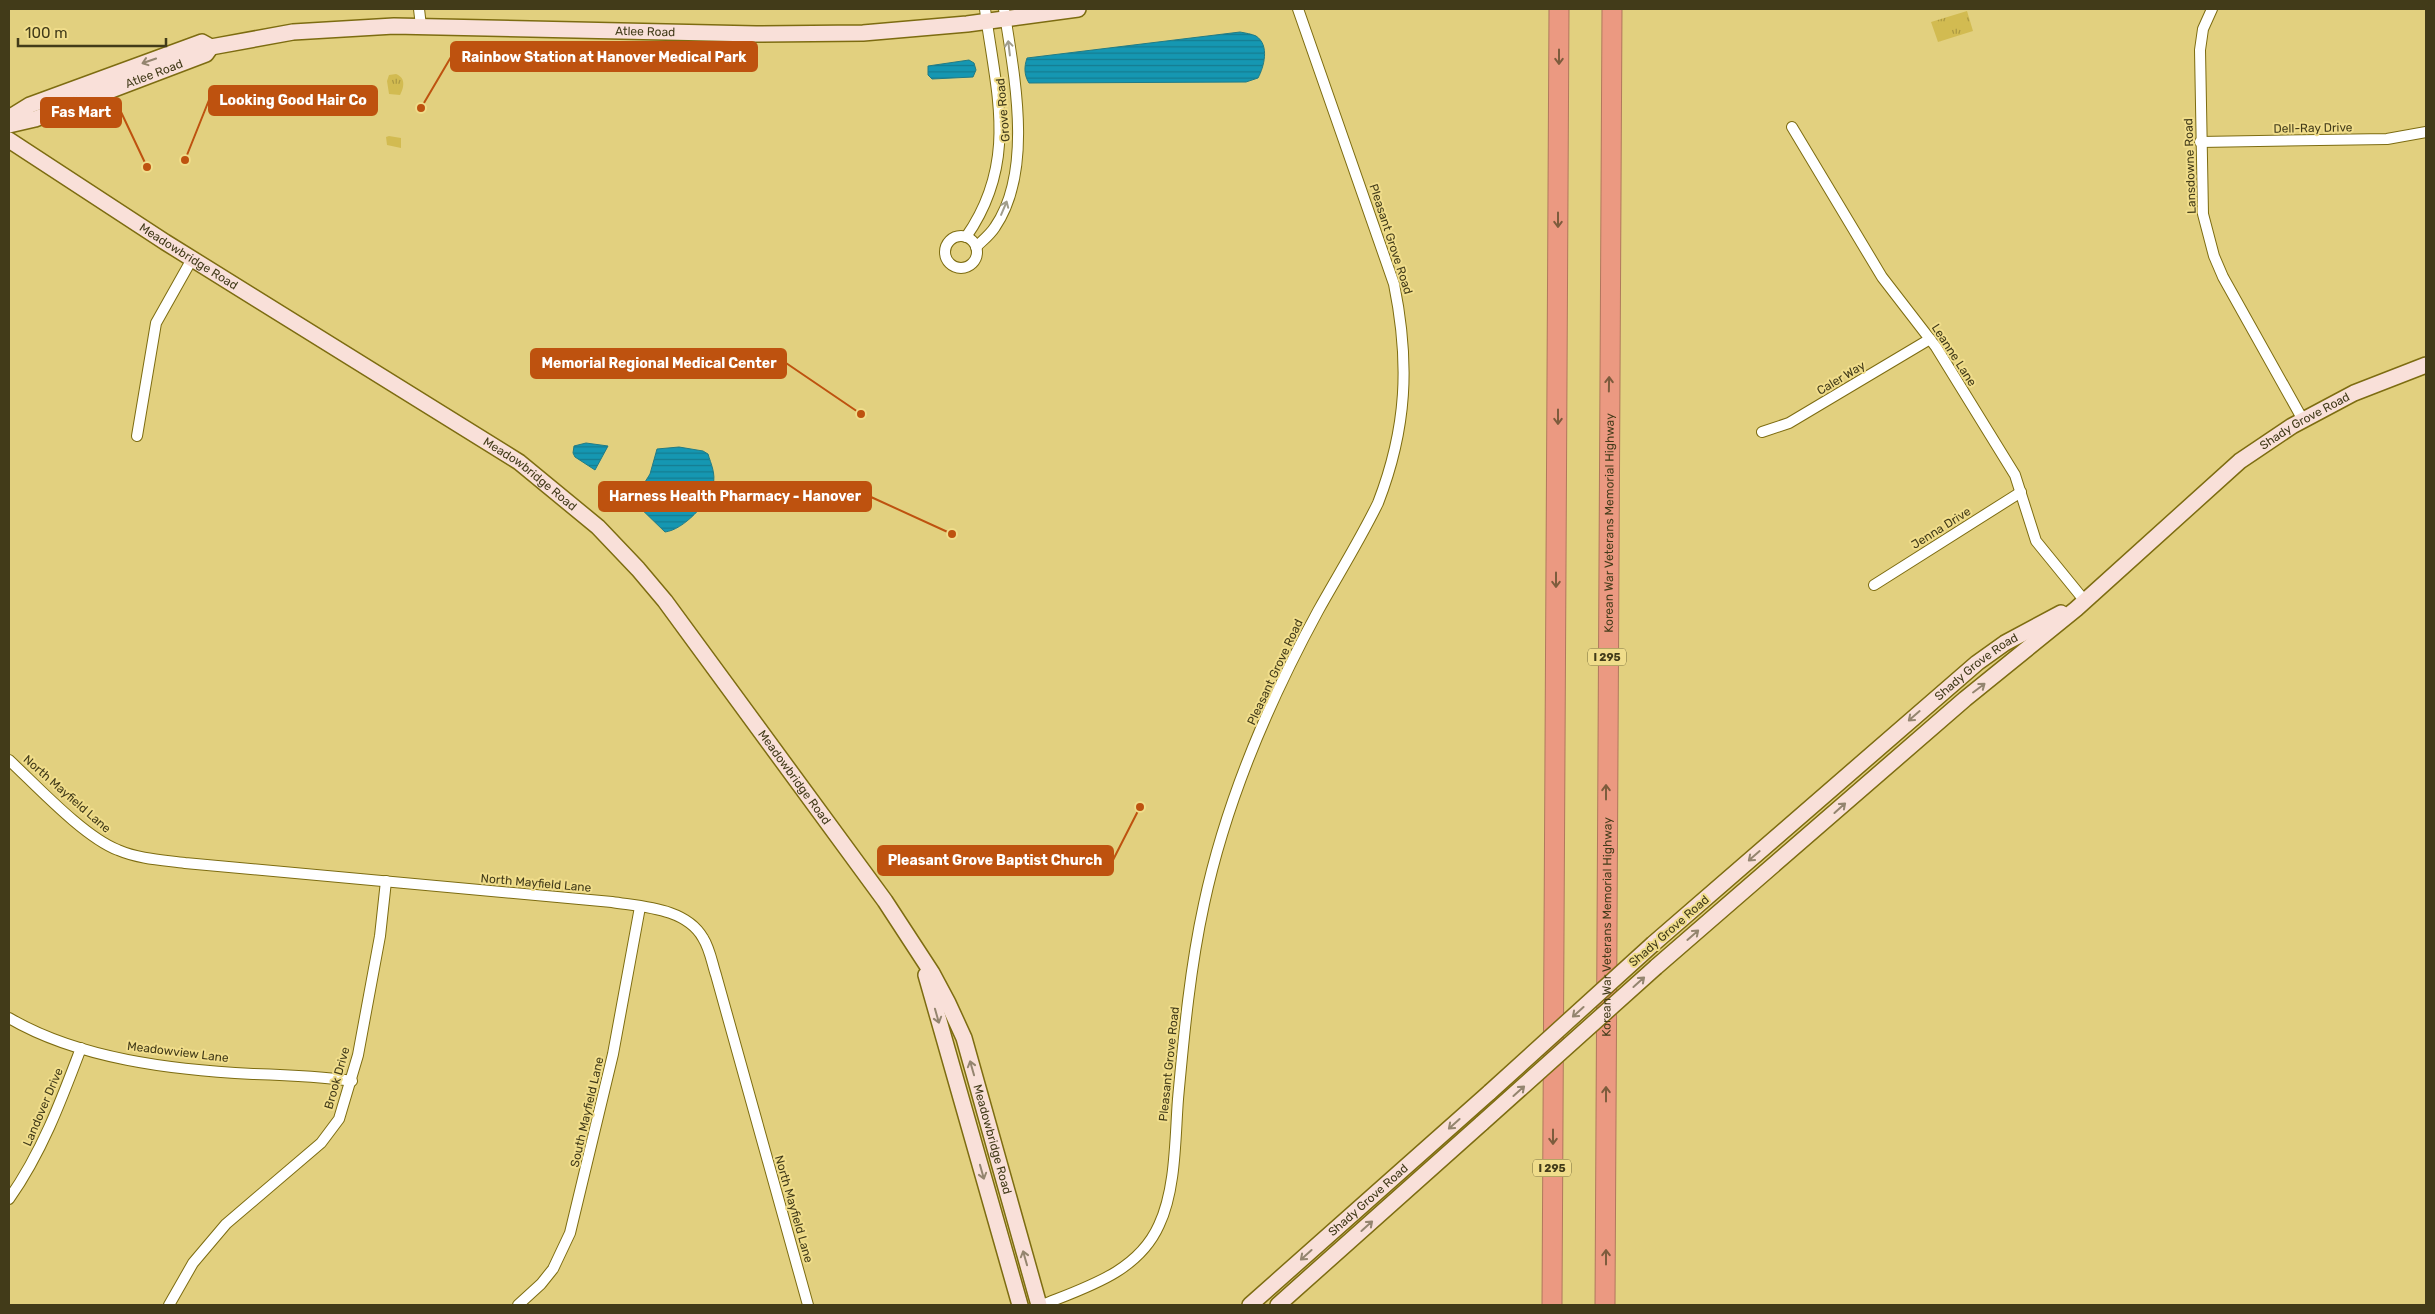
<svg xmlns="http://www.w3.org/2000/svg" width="2435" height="1314" viewBox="0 0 2435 1314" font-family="Rubik,sans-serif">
<defs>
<pattern id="park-tufts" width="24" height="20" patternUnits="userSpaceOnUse" patternTransform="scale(1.25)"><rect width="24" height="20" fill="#d2bb51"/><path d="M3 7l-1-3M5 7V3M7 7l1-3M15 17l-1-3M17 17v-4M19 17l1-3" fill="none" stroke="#ac9942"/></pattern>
<pattern id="water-rules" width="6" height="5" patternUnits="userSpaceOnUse" patternTransform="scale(1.25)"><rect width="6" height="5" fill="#1597b2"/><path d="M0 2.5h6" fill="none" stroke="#157c90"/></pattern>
</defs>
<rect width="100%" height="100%" fill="#e2d07f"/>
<g fill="url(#park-tufts)">
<path d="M1967 11 1973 31 1938 42 1931 22Z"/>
<path d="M396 74C406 78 404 87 400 95L389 94 387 81 389 75Z"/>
<path d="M389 136 401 138V148L387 145 386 137Z"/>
</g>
<g fill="url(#water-rules)" stroke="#227b84">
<path d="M1240 32C1245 33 1252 34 1256 36 1270 45 1264 67 1258 78L1246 82 1029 83C1024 75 1024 67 1027 58Z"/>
<path d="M969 60 974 63 976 70 973 77 932 79 928 75V66Z"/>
<path d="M586 443 608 446 595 470 575 457 573 453 574 446Z"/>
<path d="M679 447 703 451 708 454C711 464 716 474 713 485 709 503 683 530 665 532L633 501 650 474 657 449Z"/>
</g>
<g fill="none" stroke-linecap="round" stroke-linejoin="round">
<defs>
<g id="street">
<path d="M419 9 421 26"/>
<path d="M2212 9 2203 29 2200 50 2203 214 2214 256 2223 277 2303 420"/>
<path d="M1792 127 1882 277 1936 347 2015 475 2036 541 2084 600"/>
<path d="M2200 142 2387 139 2426 132"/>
<circle cx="961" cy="252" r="16"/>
<path d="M966 237C1019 161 996 93 985 9"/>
<path d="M976 247C982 241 990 235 995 227 1034 170 1014 74 1004 9"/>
<path d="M1762 432 1789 423 1930 339"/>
<path d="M137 436 156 323 192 259"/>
<path d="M1874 585 2021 492"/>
<path d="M9 760C37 786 84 837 118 850 139 859 162 860 185 863L612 902C643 907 686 908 703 938 710 949 712 963 716 975L808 1305"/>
<path d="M9 1018C79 1059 173 1070 253 1074 286 1075 319 1076 352 1081"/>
<path d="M9 1199C42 1152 61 1101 81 1048"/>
<path d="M169 1305 193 1263 226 1224 321 1143 339 1119 358 1055 380 936 386 881"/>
<path d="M518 1305 541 1284 553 1269 570 1233 613 1054 640 907"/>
<path d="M1042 1305C1087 1287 1138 1272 1159 1225 1176 1189 1175 1138 1178 1099 1184 1034 1190 968 1204 904 1226 801 1268 703 1318 611 1338 575 1360 540 1378 503 1407 428 1410 363 1394 284L1298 9"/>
</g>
<g id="secondary">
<path id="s1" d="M9 118 30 105 202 42 211 47 293 32 394 26 756 34 863 33 967 24 1078 9"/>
<path id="s2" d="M9 125 35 119 206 54 211 47"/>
<path id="s3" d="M9 140 165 242 519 462 598 527 638 569 665 601 885 901 932 973 948 1003 964 1038 1039 1305"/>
<path id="s4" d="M1653 944 1977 663 2005 643 2061 613"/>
<path id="s5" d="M1656 967 1965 699 2076 609 2240 461 2292 426 2354 393 2426 365"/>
<path d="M926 975 1020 1305"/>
<path id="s6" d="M1250 1305 1490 1092"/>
<path d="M1278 1305 1482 1123"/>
</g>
<g id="highway">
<path d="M1552 1305 1559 9"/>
<path id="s7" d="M1605 1305 1612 9"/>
</g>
</defs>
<use href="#street" stroke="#7d6c11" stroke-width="12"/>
<use href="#secondary" stroke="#7d6c11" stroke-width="18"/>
<use href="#highway" stroke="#b0785d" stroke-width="21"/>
<use href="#street" stroke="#fff" stroke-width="10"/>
<use href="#secondary" stroke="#f9e0d9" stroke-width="15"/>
<use href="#highway" stroke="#eb9981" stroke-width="19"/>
<defs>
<g id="secondary-bridge">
<path d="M1490 1092 1653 944"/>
<path d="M1482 1123 1656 967"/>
</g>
</defs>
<use href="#secondary-bridge" stroke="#7d6c11" stroke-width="18" stroke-linecap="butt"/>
<use href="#secondary-bridge" stroke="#f9e0d9" stroke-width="15"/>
</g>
<defs><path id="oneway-shaft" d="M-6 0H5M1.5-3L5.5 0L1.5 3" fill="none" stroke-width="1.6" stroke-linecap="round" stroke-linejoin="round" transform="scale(1.25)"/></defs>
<g stroke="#a09d8c">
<use href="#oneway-shaft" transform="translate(1009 48) rotate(-97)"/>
<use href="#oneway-shaft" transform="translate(1004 208) rotate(-67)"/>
</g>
<g stroke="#7d5c3d">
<use href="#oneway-shaft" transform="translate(1559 57) rotate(90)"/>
<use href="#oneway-shaft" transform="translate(1558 220) rotate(90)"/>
<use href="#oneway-shaft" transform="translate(1609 384) rotate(-89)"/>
<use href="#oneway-shaft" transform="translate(1558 417) rotate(90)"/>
<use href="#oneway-shaft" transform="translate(1556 580) rotate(90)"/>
<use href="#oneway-shaft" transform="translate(1606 792) rotate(-90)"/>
<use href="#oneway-shaft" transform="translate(1606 1094) rotate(-90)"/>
<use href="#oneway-shaft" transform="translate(1553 1137) rotate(90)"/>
<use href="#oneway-shaft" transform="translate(1606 1257) rotate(-90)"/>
</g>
<g stroke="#94856f">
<use href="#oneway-shaft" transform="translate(149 61) rotate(161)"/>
<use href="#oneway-shaft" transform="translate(1979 688) rotate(-37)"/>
<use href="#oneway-shaft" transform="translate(1914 716) rotate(139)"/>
<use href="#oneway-shaft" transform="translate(1840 808) rotate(-42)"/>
<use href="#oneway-shaft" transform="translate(1754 856) rotate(139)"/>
<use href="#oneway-shaft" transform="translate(1693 935) rotate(-41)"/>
<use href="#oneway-shaft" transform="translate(1639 982) rotate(-42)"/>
<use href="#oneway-shaft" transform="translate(1578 1012) rotate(138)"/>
<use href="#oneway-shaft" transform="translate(937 1016) rotate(74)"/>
<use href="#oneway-shaft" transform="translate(972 1068) rotate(-106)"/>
<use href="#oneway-shaft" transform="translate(1519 1091) rotate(-42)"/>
<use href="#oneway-shaft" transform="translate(1454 1124) rotate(138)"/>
<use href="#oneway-shaft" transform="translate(982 1172) rotate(74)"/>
<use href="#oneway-shaft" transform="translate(1367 1226) rotate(-42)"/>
<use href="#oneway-shaft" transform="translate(1306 1255) rotate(138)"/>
<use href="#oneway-shaft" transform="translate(1025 1258) rotate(-106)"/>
</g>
<g text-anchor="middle" stroke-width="4" stroke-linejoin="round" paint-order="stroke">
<g fill="#f0dd8b" stroke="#766c3b" stroke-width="1">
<rect x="1588" y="648.5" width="38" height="17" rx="4"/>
<rect x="1533" y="1159.5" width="38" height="17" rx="4"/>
</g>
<g font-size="11" font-weight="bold" fill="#423b19">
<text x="1607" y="661">I 295</text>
<text x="1552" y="1172">I 295</text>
</g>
<g font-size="12" fill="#423b19" stroke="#f0dd8b">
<text dy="4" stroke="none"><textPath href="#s1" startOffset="654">Atlee Road</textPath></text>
<text dy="4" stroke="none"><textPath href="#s2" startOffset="154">Atlee Road</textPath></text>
<text transform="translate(1003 110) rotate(-95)" y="4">Grove Road</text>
<text transform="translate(2313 128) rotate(-1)" y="4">Dell-Ray Drive</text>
<text transform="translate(2190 166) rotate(-92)" y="4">Lansdowne Road</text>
<text transform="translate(1391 239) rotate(72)" y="4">Pleasant Grove Road</text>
<text dy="4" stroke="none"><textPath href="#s3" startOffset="214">Meadowbridge Road</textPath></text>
<text transform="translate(1954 355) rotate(57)" y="4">Leanne Lane</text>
<text transform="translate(1841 378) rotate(-31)" y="4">Caler Way</text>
<text dy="4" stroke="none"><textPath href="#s5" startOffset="849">Shady Grove Road</textPath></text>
<text dy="4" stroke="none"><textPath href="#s3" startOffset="619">Meadowbridge Road</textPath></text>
<text dy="4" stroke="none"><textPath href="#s7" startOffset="782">Korean War Veterans Memorial Highway</textPath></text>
<text transform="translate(1941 528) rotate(-32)" y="4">Jenna Drive</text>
<text dy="4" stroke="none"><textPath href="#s4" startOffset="426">Shady Grove Road</textPath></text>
<text transform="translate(1275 672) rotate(-65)" y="4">Pleasant Grove Road</text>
<text dy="4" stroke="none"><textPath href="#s3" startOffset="1024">Meadowbridge Road</textPath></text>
<text transform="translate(67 794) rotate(41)" y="4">North Mayfield Lane</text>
<text transform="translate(536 883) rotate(5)" y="4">North Mayfield Lane</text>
<text dy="4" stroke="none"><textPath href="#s7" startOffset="378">Korean War Veterans Memorial Highway</textPath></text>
<text transform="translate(1669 931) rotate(-41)" y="4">Shady Grove Road</text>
<text transform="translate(178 1052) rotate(7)" y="4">Meadowview Lane</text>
<text transform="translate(1169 1064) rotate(-84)" y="4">Pleasant Grove Road</text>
<text transform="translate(337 1078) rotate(-74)" y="4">Brook Drive</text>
<text transform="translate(43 1107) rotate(-67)" y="4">Landover Drive</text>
<text transform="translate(587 1112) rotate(-77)" y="4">South Mayfield Lane</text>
<text dy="4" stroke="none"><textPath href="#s3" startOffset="1441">Meadowbridge Road</textPath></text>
<text dy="4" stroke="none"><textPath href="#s6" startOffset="158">Shady Grove Road</textPath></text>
<text transform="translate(794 1209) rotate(74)" y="4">North Mayfield Lane</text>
</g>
</g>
<path fill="none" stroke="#be520f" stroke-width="2" d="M421 108L451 57M185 160L209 100M147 167L121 112M861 414L786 363M952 534L871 497M1140 807L1113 860"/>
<g fill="#be520f" stroke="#f0dd8b" stroke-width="2">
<circle cx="421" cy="108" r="5"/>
<circle cx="185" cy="160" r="5"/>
<circle cx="147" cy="167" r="5"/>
<circle cx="861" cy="414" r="5"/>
<circle cx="952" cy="534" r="5"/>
<circle cx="1140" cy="807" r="5"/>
</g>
<g fill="#be520f" stroke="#be520f" stroke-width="2">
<rect x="451" y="42" width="306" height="29" rx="5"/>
<rect x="209" y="86" width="168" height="29" rx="5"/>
<rect x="41" y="98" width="80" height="29" rx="5"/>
<rect x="531" y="349" width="255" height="29" rx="5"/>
<rect x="599" y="482" width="272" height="29" rx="5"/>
<rect x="878" y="846" width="235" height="29" rx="5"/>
</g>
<g font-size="14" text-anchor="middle" font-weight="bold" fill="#fff">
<text x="604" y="62">Rainbow Station at Hanover Medical Park</text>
<text x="293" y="105">Looking Good Hair Co</text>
<text x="81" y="117">Fas Mart</text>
<text x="659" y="368">Memorial Regional Medical Center</text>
<text x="735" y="501">Harness Health Pharmacy - Hanover</text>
<text x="995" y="865">Pleasant Grove Baptist Church</text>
</g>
<rect width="2435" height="1314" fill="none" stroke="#423b19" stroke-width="20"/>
<path d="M18 38v8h148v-8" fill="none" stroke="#423b19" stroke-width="2.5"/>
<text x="25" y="38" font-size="15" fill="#423b19" stroke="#f0dd8b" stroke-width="4" paint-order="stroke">100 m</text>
</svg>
